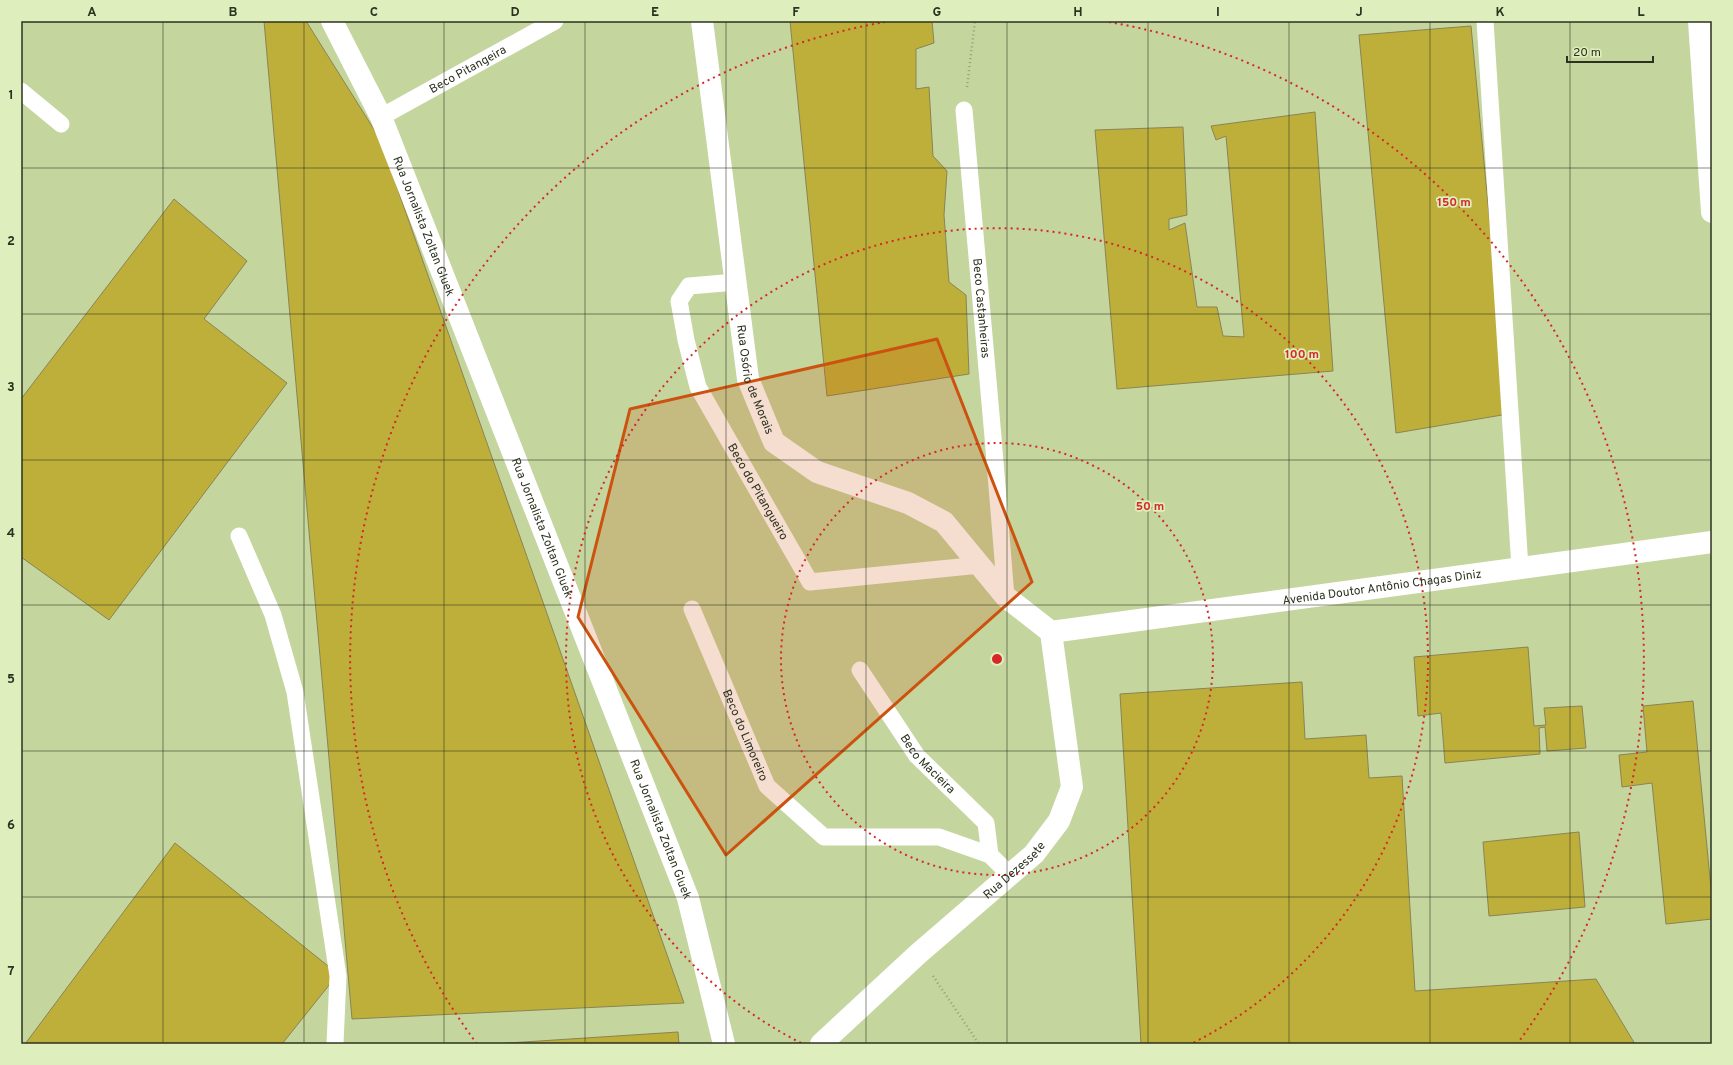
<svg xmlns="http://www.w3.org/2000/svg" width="1733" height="1065" viewBox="0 0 1733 1065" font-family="Overpass,sans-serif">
<rect width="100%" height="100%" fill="#d1e1b1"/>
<rect fill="#c4d59e" x="21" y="21" width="1691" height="1023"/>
<g fill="#beaf3a" stroke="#898455">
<path d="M264 21H306L380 139 684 1003 352 1019Z"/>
<path d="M790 21H932L934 43 916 49V89L929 87 933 156 947 171 944 215 949 282 966 295 969 374 827 396Z"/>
<path d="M1471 26 1508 414 1396 433 1359 35Z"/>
<path d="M1315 112 1333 371 1117 389 1095 130 1183 127 1187 215 1169 219V230L1185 223 1197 307H1217L1223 336 1244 337 1226 136 1216 140 1211 126Z"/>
<path d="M174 199 247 261 204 319 287 383 109 620 21 557V399Z"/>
<path d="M1528 647 1534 726 1546 725 1544 708 1582 706 1586 748 1547 751 1545 727 1539 728 1540 754 1445 763 1441 713 1418 716 1414 657Z"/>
<path d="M1302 682 1305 739 1366 735 1369 778 1402 776 1415 991 1596 979 1635 1044H1141L1120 694Z"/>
<path d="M1693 701 1712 899V919L1666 924 1652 783 1622 787 1619 755 1647 752 1643 706Z"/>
<path d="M1579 832 1585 907 1489 916 1483 842Z"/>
<path d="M175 843 338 974 282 1044H25Z"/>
<path d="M678 1032 679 1044H493Z"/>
</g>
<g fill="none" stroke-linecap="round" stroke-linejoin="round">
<g stroke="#94a07b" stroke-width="2.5" stroke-dasharray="1 3" stroke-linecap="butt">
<path d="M967 87 975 21"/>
<path d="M933 976 979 1044"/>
</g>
<g stroke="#fff" stroke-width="17">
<path d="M1485 21 1520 568"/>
<path d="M21 91 61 124"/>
<path id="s1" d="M964 110 993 437 1006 597"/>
<path id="s2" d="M381 117 555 21"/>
<path id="s3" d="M736 282 689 286 679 301 686 340 698 387 810 582 980 565"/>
<path d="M239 536 273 615 295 692 338 976 335 1044"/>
<path id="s4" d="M692 609 767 786 824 837H939L990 855 1010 875"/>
<path id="s5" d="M860 670 917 756 986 823 990 855"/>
</g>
<g stroke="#fff" stroke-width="22">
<path id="s6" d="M332 21 381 117 688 898 724 1044"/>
<path id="s7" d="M702 21 748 379 774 442 817 472 908 503 944 522 1006 597 1051 632"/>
<path d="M1699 21 1712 212"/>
<path id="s8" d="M1051 632 1712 542"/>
<path id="s9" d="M821 1044 918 954 1034 854 1059 821 1072 787 1051 632"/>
</g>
</g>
<path fill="#cc530f" fill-opacity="0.2" stroke="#cc530f" stroke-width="3" stroke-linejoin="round" d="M937 339 1032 582 726 855 578 617 630 409Z"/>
<path fill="none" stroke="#2c321f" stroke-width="1" stroke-opacity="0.55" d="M163 21V1044M304 21V1044M444 21V1044M585 21V1044M726 21V1044M866 21V1044M1007 21V1044M1148 21V1044M1289 21V1044M1430 21V1044M1570 21V1044M21 168H1712M21 314H1712M21 460H1712M21 605H1712M21 751H1712M21 897H1712"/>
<g fill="none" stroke="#d62828" stroke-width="2" stroke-dasharray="2 4">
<circle cx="997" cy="659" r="216"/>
<path d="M801 1043A431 431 0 1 1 1193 1043"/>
<path d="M477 1044A647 647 0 0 1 885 22M1109 22A647 647 0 0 1 1517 1044"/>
</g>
<g text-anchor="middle" stroke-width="3.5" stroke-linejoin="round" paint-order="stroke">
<g font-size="12" fill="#2c321f" stroke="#deeebd">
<text dy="4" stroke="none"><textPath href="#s2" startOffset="99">Beco Pitangeira</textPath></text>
<text dy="4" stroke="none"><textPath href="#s6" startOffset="225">Rua Jornalista Zoltan Gluek</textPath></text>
<text dy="4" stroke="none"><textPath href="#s1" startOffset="199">Beco Castanheiras</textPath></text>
<text dy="4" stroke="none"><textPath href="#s7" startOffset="363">Rua Osório de Morais</textPath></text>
<text dy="4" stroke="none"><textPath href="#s3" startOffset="274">Beco do Pitangueiro</textPath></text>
<text dy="4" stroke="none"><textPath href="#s6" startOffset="549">Rua Jornalista Zoltan Gluek</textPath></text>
<text dy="4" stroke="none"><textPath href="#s8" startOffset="334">Avenida Doutor Antônio Chagas Diniz</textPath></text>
<text dy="4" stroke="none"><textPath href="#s4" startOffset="137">Beco do Limoreiro</textPath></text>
<text dy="4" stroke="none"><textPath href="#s5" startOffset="116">Beco Macieira</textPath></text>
<text dy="4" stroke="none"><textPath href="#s6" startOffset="873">Rua Jornalista Zoltan Gluek</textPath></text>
<text dy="4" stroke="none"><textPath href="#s9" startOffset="260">Rua Dezessete</textPath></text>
</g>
</g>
<circle cx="997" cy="659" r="6" fill="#d62828" stroke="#deeebd" stroke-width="2"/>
<g font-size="12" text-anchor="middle" font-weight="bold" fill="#d62828" stroke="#deeebd" stroke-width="3.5" stroke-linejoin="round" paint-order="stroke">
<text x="1454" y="206">150 m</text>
<text x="1302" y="358">100 m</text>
<text x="1150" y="510">50 m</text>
</g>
<rect width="1733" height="1065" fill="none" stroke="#deeebd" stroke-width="44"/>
<path d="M1567 56v6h86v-6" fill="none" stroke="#2c321f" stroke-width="2"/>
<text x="1573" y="56" font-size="12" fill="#2c321f" stroke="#deeebd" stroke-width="3" paint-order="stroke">20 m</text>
<rect x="22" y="22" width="1689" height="1021" fill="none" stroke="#2c321f" stroke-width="1.5"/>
<g font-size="13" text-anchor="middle" font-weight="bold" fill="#2c321f">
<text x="92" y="16">A</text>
<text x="233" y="16">B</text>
<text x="374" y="16">C</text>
<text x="515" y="16">D</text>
<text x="655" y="16">E</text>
<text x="796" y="16">F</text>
<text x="937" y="16">G</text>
<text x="1078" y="16">H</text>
<text x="1218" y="16">I</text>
<text x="1359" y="16">J</text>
<text x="1500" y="16">K</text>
<text x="1641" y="16">L</text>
<text x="11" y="99">1</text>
<text x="11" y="245">2</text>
<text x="11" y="391">3</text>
<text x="11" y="537">4</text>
<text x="11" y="683">5</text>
<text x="11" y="829">6</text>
<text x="11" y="975">7</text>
</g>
</svg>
